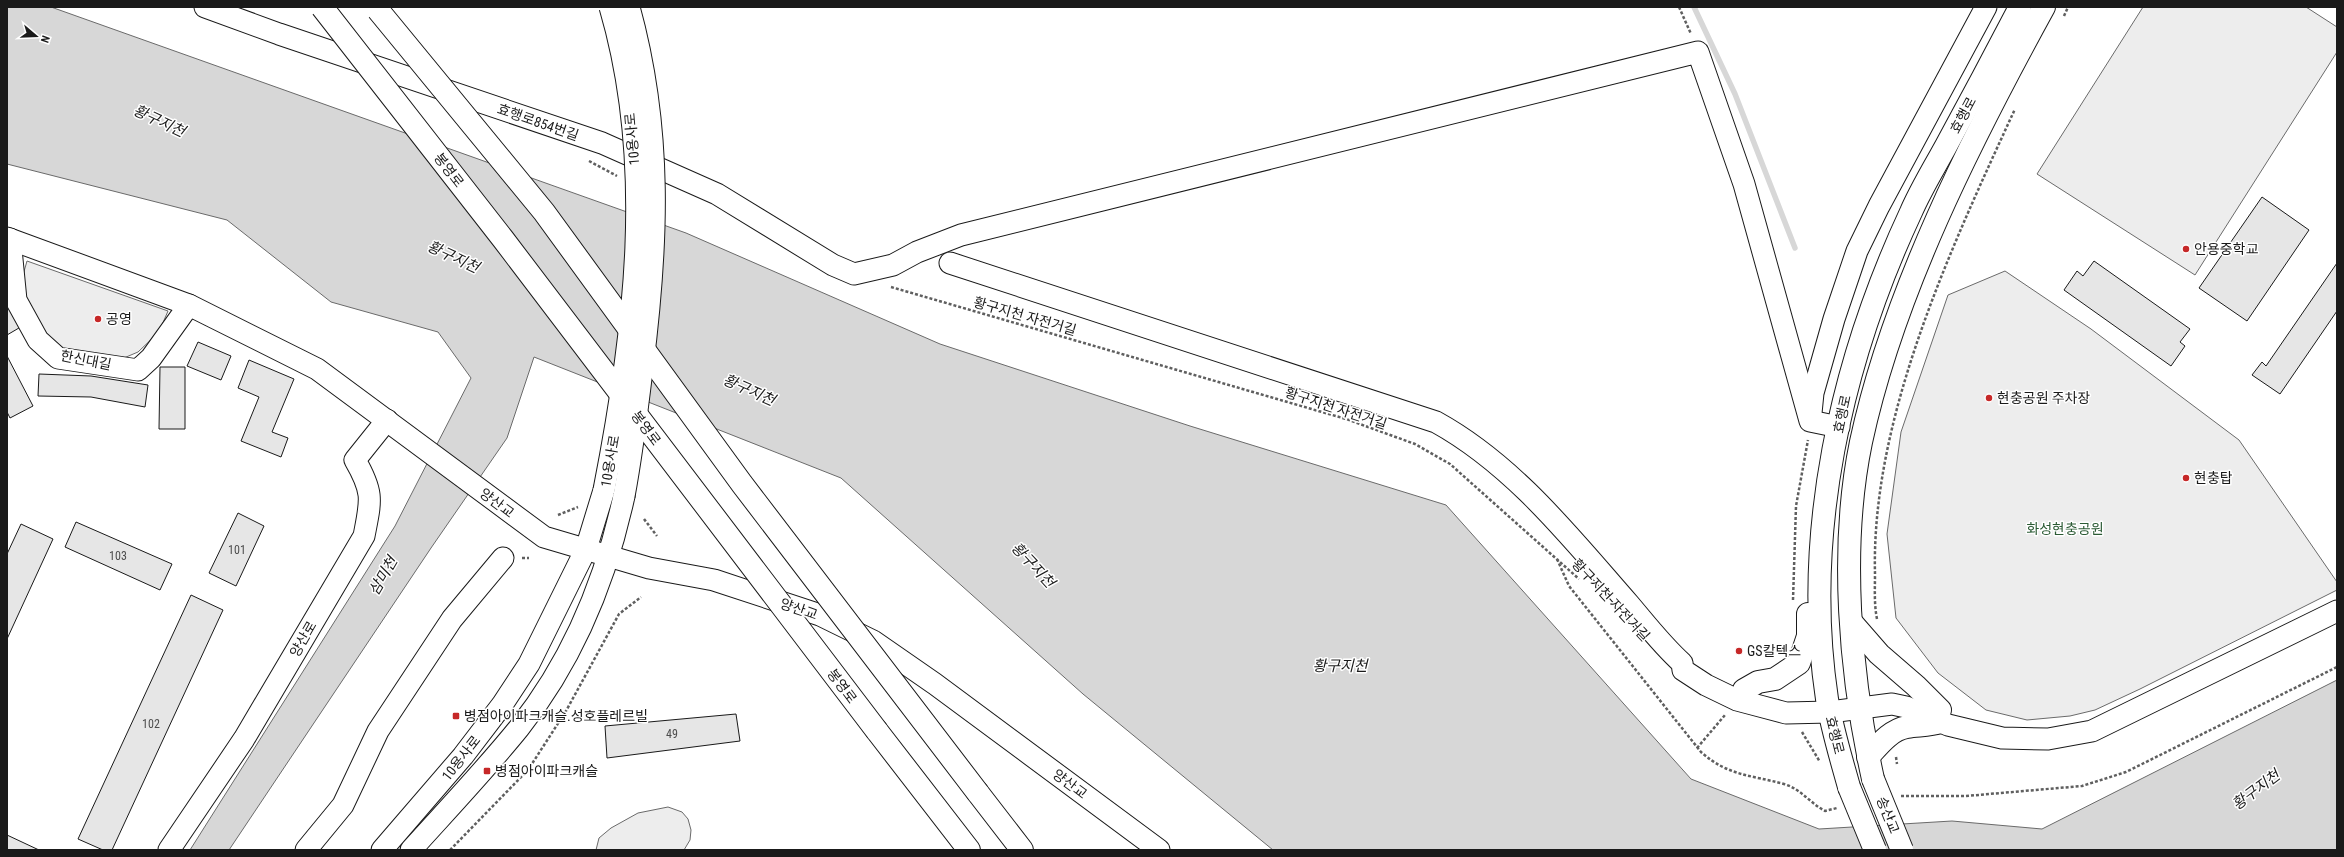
<svg xmlns="http://www.w3.org/2000/svg" width="2344" height="857" viewBox="0 0 2344 857" font-family="'Roboto Condensed','Noto Sans KR',sans-serif">
<rect width="100%" height="100%" fill="#fff"/>
<g fill="#ededed" stroke="#6a6a6a">
<path d="M2143 7H2306L2337 27V52L2195 275 2037 174Z"/>
<path d="M27 261 168 311 159 332 138 352 112 363 76 359 32 326 21 282Z"/>
<path d="M2005 271 2091 329 2239 440 2337 582V590L2140 689 2095 710 2070 716 2027 720 1986 710 1938 673 1896 618 1887 534 1901 432 1948 295Z"/>
<path d="M668 807 682 812 688 819 691 830 690 840 684 850H596L599 838 611 828 638 813Z"/>
</g>
<path fill="#d7d7d7" stroke="#6a6a6a" d="M7 7H51L686 233 940 344 1190 426 1446 505 1691 779 1819 829 1952 821 2042 829 2337 680V850H1273L1083 694 841 478 534 357 507 438 431 548 229 850H190L395 526 471 378 438 332 331 302 227 220 7 164Z"/>
<g fill="none" stroke-linecap="round" stroke-linejoin="round">
<path stroke="#d7d7d7" stroke-width="5.5" d="M1694 7 1735 94 1795 248"/>
</g>
<g fill="#e6e6e6" stroke="#1a1a1a">
<path d="M2262 197 2309 230 2247 321 2199 288Z"/>
<path d="M2094 261 2190 329 2180 342 2185 346 2171 366 2064 290 2077 271 2083 276Z"/>
<path d="M2337 263V311L2280 394 2252 375 2262 362 2266 366Z"/>
<path d="M7 304 24 325 7 335Z"/>
<path d="M198 342 231 356 221 380 187 366Z"/>
<path d="M7 356 33 406 10 418 7 412Z"/>
<path d="M249 360 294 379 272 432 288 438 281 457 241 441 259 397 238 388Z"/>
<path d="M160 367H185V429H159Z"/>
<path d="M39 374 91 376 148 385 145 407 91 397 38 396Z"/>
<path d="M238 513 264 526 236 586 209 573Z"/>
<path d="M76 522 172 564 160 590 65 547Z"/>
<path d="M21 524 53 539 7 639V554Z"/>
<path d="M191 595 223 610 112 850H103L78 839Z"/>
<path d="M736 714 740 741 607 758 605 726Z"/>
<path d="M7 835 39 850H7Z"/>
</g>
<g fill="none" stroke-linecap="round" stroke-linejoin="round">
<defs>
<g id="minor">
<path d="M205 7 279 34 602 143 717 194 833 265 854 274 893 265 917 252 961 235 1698 52 1744 184 1810 421 1839 427"/>
<path d="M7 238 189 305 317 369 544 537 649 568 714 580 820 615 873 641 935 684 1159 850"/>
<path d="M10 239 16 300 38 340 58 358 138 370 151 358 189 305"/>
<path d="M950 263 1436 422C1514 465 1571 538 1629 604 1646 624 1662 645 1682 663L1683 670 1706 685 1737 700 1786 713 1830 712 1892 704 1906 707 1948 725 2002 738 2048 739 2092 731 2337 611"/>
<path d="M1811 413 1813 393 1834 319 1857 251 1879 206 1986 7"/>
<path d="M169 850 244 739 364 536C371 500 374 493 355 460L387 420"/>
<path d="M306 850 343 805 378 731 452 619 503 558"/>
<path d="M382 850 463 756 502 705 529 664 586 549 604 490"/>
<path d="M411 850C447 810 485 770 519 728 573 660 606 579 624 496"/>
</g>
<g id="major">
<path d="M1852 623 1879 654 1916 686 1940 710"/>
<path d="M1744 690 1758 682 1775 679 1799 663 1808 636V614"/>
<path d="M1868 757C1879 745 1890 730 1907 727 1919 725 1929 726 1940 722"/>
<path d="M1873 779C1850 675 1839 548 1861 442 1893 293 1971 140 2044 7"/>
<path d="M1849 787C1841 758 1832 729 1827 699 1802 534 1841 362 1911 212 1921 189 1934 168 1946 146 1971 100 1996 53 2020 7"/>
</g>
<g id="highway">
<path d="M877 731 969 850"/>
<path d="M978 793 1022 850"/>
</g>
</defs>
<use href="#minor" stroke="#1a1a1a" stroke-width="23"/>
<use href="#major" stroke="#1a1a1a" stroke-width="24"/>
<use href="#highway" stroke="#1a1a1a" stroke-width="24"/>
<g stroke="#5f5f5f" stroke-width="2.5" stroke-dasharray="3 2" stroke-linecap="butt">
<path d="M1679 7 1691 34"/>
<path d="M2064 16 2068 7"/>
<path d="M589 161 617 176"/>
<path d="M891 287 1346 419 1415 444 1450 464 1579 579"/>
<path d="M558 515 578 507"/>
<path d="M644 519 657 536"/>
<path d="M522 558H529"/>
<path d="M1557 559 1569 586 1701 752C1728 776 1751 775 1784 784 1801 789 1810 803 1825 811L1837 808"/>
<path d="M1793 600 1796 506 1808 440"/>
<path d="M1877 619C1874 604 1875 589 1875 574 1871 418 1951 248 2015 109"/>
<path d="M1802 732 1820 762"/>
<path d="M1697 748 1725 715"/>
<path d="M1896 757 1897 764"/>
<path d="M1901 796H1966L2082 786 2126 772 2337 667"/>
<path d="M450 850 528 770 566 711 619 614 641 597"/>
</g>
<use href="#minor" stroke="#fff" stroke-width="21"/>
<use href="#major" stroke="#fff" stroke-width="22"/>
<use href="#highway" stroke="#fff" stroke-width="22"/>
<defs>
<g id="minor-bridge">
<path d="M604 490C635 332 656 164 610 7"/>
<path d="M624 496C632 454 637 412 642 370 658 245 663 130 629 7"/>
</g>
<g id="major-bridge">
<path d="M1873 779 1902 850"/>
<path d="M1849 787 1875 850"/>
</g>
<g id="highway-bridge">
<path d="M322 7 503 239 877 731"/>
<path d="M378 10 544 212 742 484 978 793"/>
</g>
</defs>
<use href="#minor-bridge" stroke="#1a1a1a" stroke-width="23" stroke-linecap="butt"/>
<use href="#major-bridge" stroke="#1a1a1a" stroke-width="24" stroke-linecap="butt"/>
<use href="#highway-bridge" stroke="#1a1a1a" stroke-width="24" stroke-linecap="butt"/>
<use href="#minor-bridge" stroke="#fff" stroke-width="21"/>
<use href="#major-bridge" stroke="#fff" stroke-width="22"/>
<use href="#highway-bridge" stroke="#fff" stroke-width="22"/>
</g>
<g fill="#c62828" stroke="#fff" stroke-width="1.5">
<circle cx="2186" cy="249" r="4"/>
<circle cx="98" cy="319" r="4"/>
<circle cx="1989" cy="398" r="4"/>
<circle cx="2186" cy="478" r="4"/>
<circle cx="1739" cy="651" r="4"/>
<rect x="452" y="712" width="8" height="8" rx="2"/>
<rect x="483" y="767" width="8" height="8" rx="2"/>
</g>
<g text-anchor="middle" stroke-width="3" stroke-linejoin="round" paint-order="stroke">
<g font-size="12" fill="#4d4d4d">
<text x="237" y="554">101</text>
<text x="118" y="560">103</text>
<text x="151" y="728">102</text>
<text x="672" y="738">49</text>
</g>
<g font-size="14" fill="#1a1a1a" stroke="#fff">
<text transform="translate(1963 115) rotate(-62)" y="5">효행로</text>
<text transform="translate(538 122) rotate(19)" y="5">효행로854번길</text>
<text transform="translate(632 139) rotate(-95)" y="5">10용사로</text>
<text transform="translate(449 170) rotate(52)" y="5">봉영로</text>
<text transform="translate(1025 316) rotate(16)" y="5">황구지천 자전거길</text>
<text transform="translate(86 360) rotate(11)" y="5">한신대길</text>
<text transform="translate(1336 408) rotate(18)" y="5">황구지천 자전거길</text>
<text transform="translate(1842 414) rotate(-78)" y="5">효행로</text>
<text transform="translate(646 428) rotate(53)" y="5">봉영로</text>
<text transform="translate(610 461) rotate(-80)" y="5">10용사로</text>
<text transform="translate(497 503) rotate(37)" y="5">양산교</text>
<text transform="translate(1611 600) rotate(47)" y="5">황구지천 자전거길</text>
<text transform="translate(799 609) rotate(19)" y="5">양산교</text>
<text transform="translate(303 639) rotate(-60)" y="5">양산로</text>
<text transform="translate(842 686) rotate(53)" y="5">봉영로</text>
<text transform="translate(1835 735) rotate(76)" y="5">효행로</text>
<text transform="translate(461 758) rotate(-52)" y="5">10용사로</text>
<text transform="translate(1070 784) rotate(37)" y="5">양산교</text>
<text transform="translate(1888 815) rotate(68)" y="5">송산교</text>
</g>
<g font-size="14" fill="#1a1a1a" stroke="#fff" text-anchor="start">
<text x="2194" y="254">안용중학교</text>
<text x="106" y="324">공영</text>
<text x="1997" y="403">현충공원 주차장</text>
<text x="2194" y="483">현충탑</text>
<text x="1747" y="656">GS칼텍스</text>
<text x="464" y="721">병점아이파크캐슬.성호플레르빌</text>
<text x="495" y="776">병점아이파크캐슬</text>
</g>
<g font-size="14" fill="#2b5a34" stroke="#fff">
<text x="2065" y="534">화성현충공원</text>
</g>
<g font-size="15" font-style="italic" fill="#1a1a1a" stroke="#fff">
<text transform="translate(159 121) rotate(25)" y="5">황구지천</text>
<text transform="translate(453 257) rotate(25)" y="5">황구지천</text>
<text transform="translate(749 390) rotate(24)" y="5">황구지천</text>
<text transform="translate(1033 565) rotate(47)" y="5">황구지천</text>
<text transform="translate(383 576) rotate(-60)" y="5">삼미천</text>
<text x="1340" y="671">황구지천</text>
<text transform="translate(2256 790) rotate(-37)" y="5">황구지천</text>
</g>
</g>
<rect width="2344" height="857" fill="none" stroke="#1a1a1a" stroke-width="16"/>
<g transform="translate(36 36) rotate(109)" stroke="#ffffff" stroke-width="3" paint-order="stroke">
<path d="M0-3L7 15L0 10L-7 15Z" fill="#1a1a1a"/>
<text y="-6" font-size="11" font-weight="bold" text-anchor="middle" fill="#1a1a1a">N</text>
</g>
</svg>
